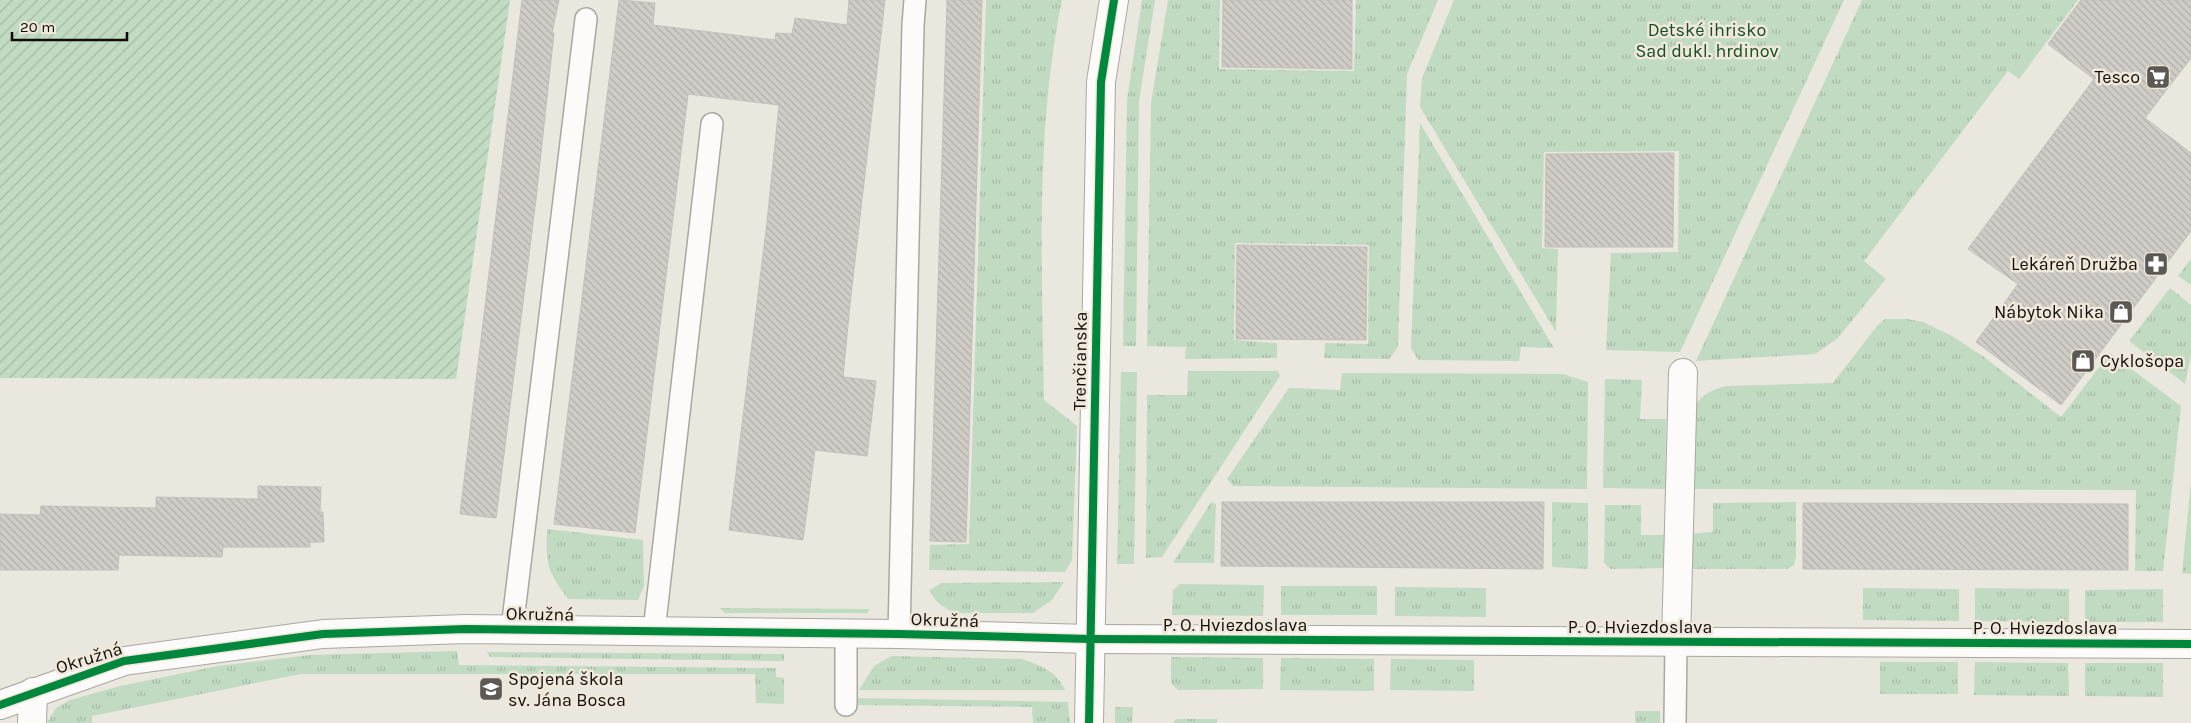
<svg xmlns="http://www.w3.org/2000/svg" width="2191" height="723" viewBox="0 0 2191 723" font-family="Karla,sans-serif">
<defs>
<pattern id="grass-tufts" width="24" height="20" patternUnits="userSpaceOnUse" patternTransform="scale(1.25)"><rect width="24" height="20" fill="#c1dac2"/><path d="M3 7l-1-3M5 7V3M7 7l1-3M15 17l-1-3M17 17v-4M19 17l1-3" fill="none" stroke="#a5baa5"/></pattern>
<pattern id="garden-furrows" width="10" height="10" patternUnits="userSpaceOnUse" patternTransform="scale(1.25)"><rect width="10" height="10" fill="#c1dac2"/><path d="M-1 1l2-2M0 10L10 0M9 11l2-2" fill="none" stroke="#a5baa5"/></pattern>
<pattern id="building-back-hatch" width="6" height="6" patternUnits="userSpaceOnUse" patternTransform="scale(1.25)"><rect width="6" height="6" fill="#d0cdc7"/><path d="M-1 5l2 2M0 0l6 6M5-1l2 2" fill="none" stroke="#b2afaa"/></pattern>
</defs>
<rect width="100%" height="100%" fill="#eae7df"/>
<g fill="url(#grass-tufts)">
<path d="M986 0H1062C1035 131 1042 267 1044 400L1077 426 1072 560 1065 572 929 570 930 545 969 544Z"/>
<path d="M1142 0H1155L1139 101 1136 346H1123L1127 100Z"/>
<path d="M1168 0H1220L1219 69 1354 71 1356 0H1438L1407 74 1398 347 1389 359 1324 358 1325 343 1368 344 1369 245 1235 243 1234 340 1277 343V358L1185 359 1186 347 1147 346 1151 103Z"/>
<path d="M1454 0H1844L1680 352 1606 350 1611 253 1678 252 1679 151 1544 152 1542 248 1558 249 1556 332 1420 107 1422 78Z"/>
<path d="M1862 0H2078L2019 79 2008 71 1864 261 1886 279 1837 339 1815 354 1696 361Z"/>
<path d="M1420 123 1554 348 1521 347 1519 361 1418 360 1411 348Z"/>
<path d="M2191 259V285L2178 276Z"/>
<path d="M2170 288 2191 305V355L2185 384 2129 341Z"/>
<path d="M1885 319H1907L1923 322 1952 336 1984 357 2061 417 2110 353 2181 406 2163 571H2135L2136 490 1689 489 1694 406C1703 394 1711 390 1726 386L1833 383 1877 326Z"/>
<path d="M1188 371H1278L1280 376 1162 557 1146 558 1147 395H1187Z"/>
<path d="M1121 372H1137L1134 564H1117Z"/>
<path d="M1342 373 1563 374 1588 382 1587 489 1233 486 1227 479 1289 388 1340 390Z"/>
<path d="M1605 379 1642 380 1640 419H1666L1665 489 1603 488Z"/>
<path d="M2191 482V574L2182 573Z"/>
<path d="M1211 502 1216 504 1214 563H1173Z"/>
<path d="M1552 502 1588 503V569L1552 567Z"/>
<path d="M1796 502V556L1794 565 1787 569H1687L1688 534 1713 532V503Z"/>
<path d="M1605 505H1641V535H1669L1667 568 1611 569 1604 563Z"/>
<path d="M547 529 643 540 644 586 638 600 568 599C546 569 546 565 547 529Z"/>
<path d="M1064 582 1052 600 1033 613H954L939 604 929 591 941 583Z"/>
<path d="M1180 584 1264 585 1263 616 1172 615 1173 590Z"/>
<rect x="1281" y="586" width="96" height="29"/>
<path d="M1395 587 1486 588V617L1395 616Z"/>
<path d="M1863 588 1959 589V621L1863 620Z"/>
<path d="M1975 588 2069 589V622L1975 621Z"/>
<path d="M2163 589V622H2085V590Z"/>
<path d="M719 608 870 609 867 613H725Z"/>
<path d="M457 651 459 665 776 668V677L784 678V704L756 703 755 674H300L92 716V723H47L56 708 70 700 120 686 218 666 310 655Z"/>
<path d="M487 652 784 654V661L490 657Z"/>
<path d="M892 656 1022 659C1040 665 1057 672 1065 690H859L874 666Z"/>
<path d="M1171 657 1263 658V689L1178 690 1171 683Z"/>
<path d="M1281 658 1374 659V691L1280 690Z"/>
<path d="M1391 659 1474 660V691L1390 690Z"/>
<rect x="1880" y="662" width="78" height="32"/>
<path d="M1975 662 2068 663 2069 696 1974 695Z"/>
<path d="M2085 663H2163V697L2085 696Z"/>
<path d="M856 698 1068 702 1070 723H1033L1032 707 853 705Z"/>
<path d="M1115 707H1133L1132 723H1115Z"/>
<rect x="1635" y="711" width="25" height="12"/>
<path d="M1176 719H1217V723H1173Z"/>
</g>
<path fill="url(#garden-furrows)" d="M0 0H510L456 379 0 378Z"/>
<g fill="url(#building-back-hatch)" stroke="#c2bfba">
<path d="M522 0H559L552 33H554L536 199 496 518 460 514Z"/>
<path d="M619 0 655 3 653 25 775 40 776 33 792 34 795 18 847 25 849 0H885L850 304 843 377 876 381 867 456 815 450 803 540 729 530 767 222 779 105 688 94 635 533 554 524Z"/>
<path d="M947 0H982L966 542 930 541Z"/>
<path d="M1223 0H1352V69L1222 67Z"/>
<path d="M2081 0H2191V58L2145 118 2191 153V231L2061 405 1976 342 2018 284 1968 249 2094 79 2048 44Z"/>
<path d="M1674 153 1673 247H1545L1546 154Z"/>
<path d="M1237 245 1367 247 1366 340 1236 339Z"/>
<path d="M258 486 321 487 320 512H323L324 542H310V547H223L222 557 119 555 118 570H0V514L40 515 41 506 156 508V497L258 499Z"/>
<path d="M1222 502H1544L1543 569 1221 566Z"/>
<path d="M1803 503 2128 504V570L1803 569Z"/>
</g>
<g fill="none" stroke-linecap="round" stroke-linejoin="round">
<defs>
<g id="lane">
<path d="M512 629 586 19"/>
<path d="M654 631 712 124"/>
<path d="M899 634 913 25 915 0"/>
<path d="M846 705V633"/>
<path d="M1675 723 1676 642"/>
</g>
<g id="street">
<path d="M1676 642 1683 373"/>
<path d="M0 705 124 661 323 634 465 629 899 634 1090 639 2191 644"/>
<path d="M32 723 33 692"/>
<path d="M1089 723 1101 82 1114 0"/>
</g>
</defs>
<use href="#lane" stroke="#aaa7a1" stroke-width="24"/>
<use href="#street" stroke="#aaa7a1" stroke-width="30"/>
<use href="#lane" stroke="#fcfbfa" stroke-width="21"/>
<use href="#street" stroke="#fcfbfa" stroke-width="28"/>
<defs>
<g id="cycleway">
<path d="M0 705 124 661 323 634 465 629 899 634 1090 639 2191 644"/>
<path d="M1089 723 1101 82 1114 0"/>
</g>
</defs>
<use href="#cycleway" stroke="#efe8da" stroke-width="11"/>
<use href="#cycleway" stroke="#00873e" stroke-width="8"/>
</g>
<defs>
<symbol id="supermarket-square" viewBox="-11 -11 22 22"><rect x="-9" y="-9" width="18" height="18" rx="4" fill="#5c5954" stroke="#efe8da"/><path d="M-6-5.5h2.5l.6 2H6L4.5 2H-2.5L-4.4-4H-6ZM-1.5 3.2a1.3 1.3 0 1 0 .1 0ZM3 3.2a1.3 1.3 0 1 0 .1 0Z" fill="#fff"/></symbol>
<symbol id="pharmacy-square" viewBox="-11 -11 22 22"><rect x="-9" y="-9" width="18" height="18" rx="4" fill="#5c5954" stroke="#efe8da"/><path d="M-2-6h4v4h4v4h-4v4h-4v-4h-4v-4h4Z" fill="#fff"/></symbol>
<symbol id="shop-square" viewBox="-11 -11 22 22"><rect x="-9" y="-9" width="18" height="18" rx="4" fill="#5c5954" stroke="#efe8da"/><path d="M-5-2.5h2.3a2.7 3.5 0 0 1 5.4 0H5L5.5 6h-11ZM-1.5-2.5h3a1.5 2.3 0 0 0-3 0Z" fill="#fff"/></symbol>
<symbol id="school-square" viewBox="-11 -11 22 22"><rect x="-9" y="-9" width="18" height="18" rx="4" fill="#5c5954" stroke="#efe8da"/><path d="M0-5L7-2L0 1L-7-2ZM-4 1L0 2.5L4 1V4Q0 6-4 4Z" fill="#fff"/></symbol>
</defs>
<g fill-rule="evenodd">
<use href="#supermarket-square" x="2144" y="63" width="28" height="28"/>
<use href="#pharmacy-square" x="2142" y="250" width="28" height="28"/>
<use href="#shop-square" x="2107" y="298" width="28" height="28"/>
<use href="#shop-square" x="2069" y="347" width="28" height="28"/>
<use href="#school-square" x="477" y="675" width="28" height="28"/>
</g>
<g text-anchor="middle" stroke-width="5" stroke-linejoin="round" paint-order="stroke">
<g font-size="18" fill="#124d28" stroke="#efe8da">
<text x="1707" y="36">Detské ihrisko<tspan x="1707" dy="21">Sad dukl. hrdinov</tspan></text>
</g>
<g font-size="18" fill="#100d09" stroke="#efe8da" text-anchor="end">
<text x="2140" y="83">Tesco</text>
<text x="2138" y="270">Lekáreň Družba</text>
<text x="2104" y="318">Nábytok Nika</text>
<text x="2100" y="367" text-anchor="start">Cyklošopa</text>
<text x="508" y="685" text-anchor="start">Spojená škola<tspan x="508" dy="21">sv. Jána Bosca</tspan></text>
</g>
<g font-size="18" fill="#100d09" stroke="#efe8da">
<text transform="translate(1080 361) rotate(-89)" y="6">Trenčianska</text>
<text transform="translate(540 614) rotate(1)" y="6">Okružná</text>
<text transform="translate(945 620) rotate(2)" y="6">Okružná</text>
<text x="1235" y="631">P. O. Hviezdoslava</text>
<text x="1640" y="633">P. O. Hviezdoslava</text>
<text x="2045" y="634">P. O. Hviezdoslava</text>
<text transform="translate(89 658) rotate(-17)" y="6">Okružná</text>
</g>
</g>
<path d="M12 32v8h115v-8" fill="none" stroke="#100d09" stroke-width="2.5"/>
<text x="20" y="32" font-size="15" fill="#100d09" stroke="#efe8da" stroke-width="4" paint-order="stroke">20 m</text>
</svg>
